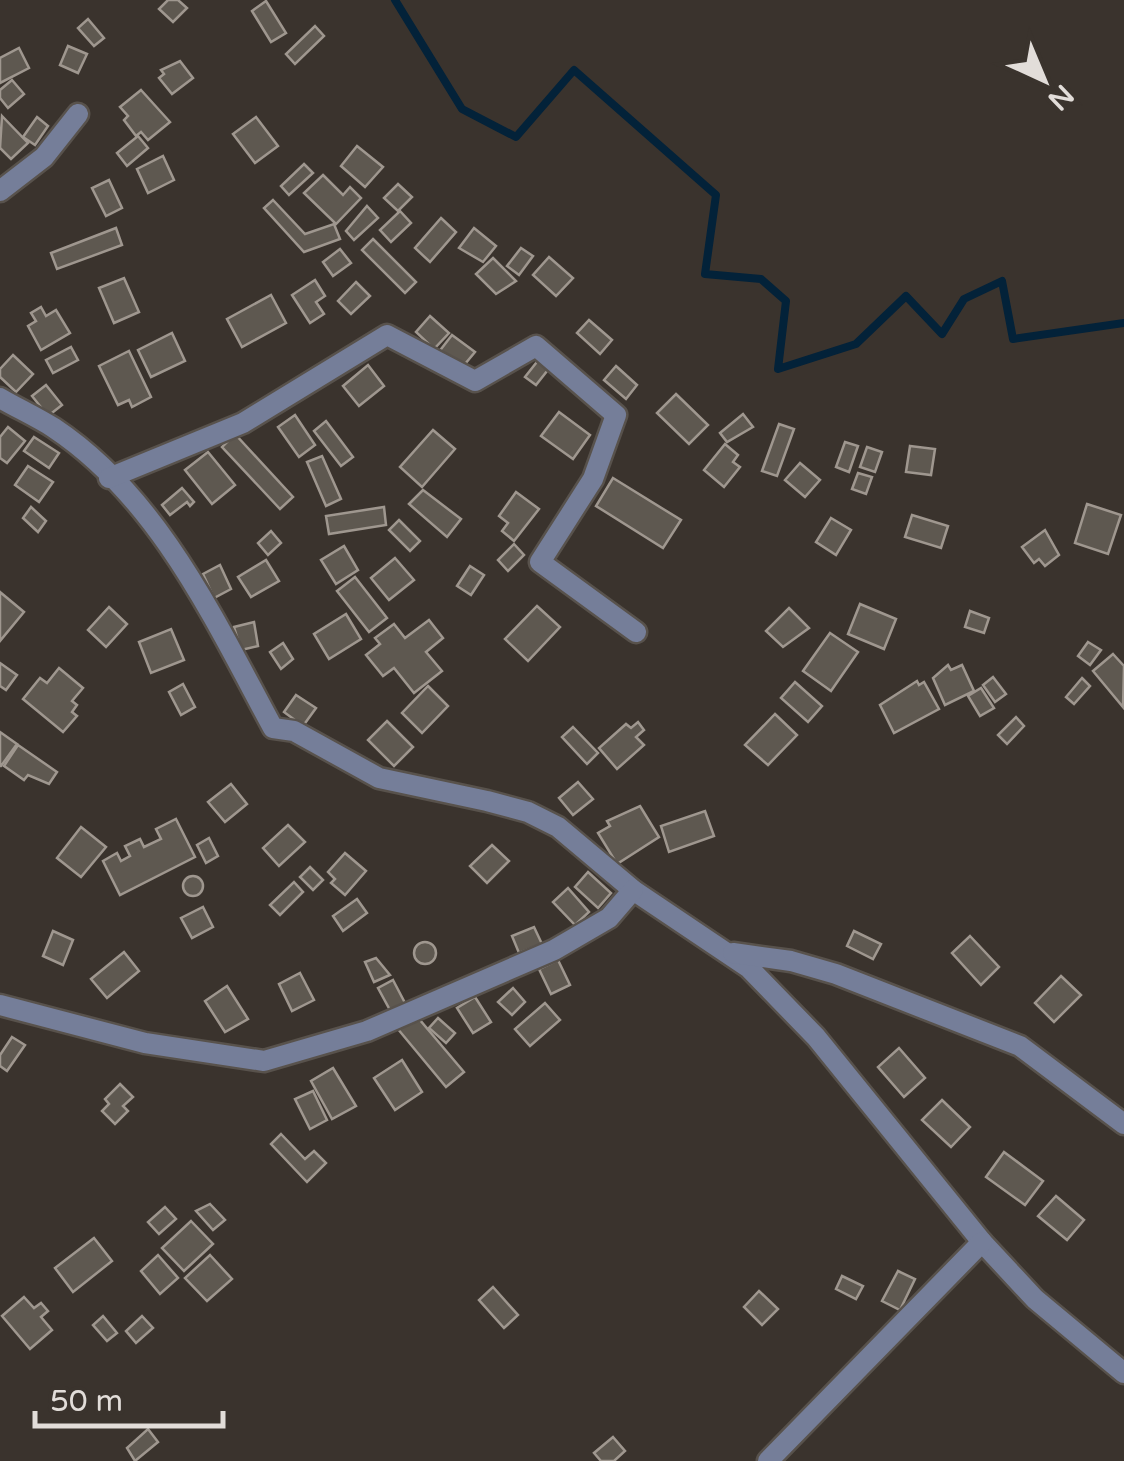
<svg xmlns="http://www.w3.org/2000/svg" width="1124" height="1461" viewBox="0 0 1124 1461" font-family="'Varela Round',sans-serif">
<rect width="100%" height="100%" fill="#3a332d"/>
<g fill="none" stroke-linecap="round" stroke-linejoin="round">
<path stroke="#032239" stroke-width="8" d="M395 0 462 109 516 137 574 70 716 195 705 274 761 279 786 301 778 369 856 344 906 296 942 334 964 299 1002 281 1013 339 1124 323"/>
</g>
<g fill="#5e5850" stroke="#9f978f" stroke-width="2.5">
<path d="M168 0H178L187 8 173 22 159 9Z"/>
<path d="M266 1 286 33 271 42 252 11Z"/>
<path d="M88 19 104 38 94 46 78 28Z"/>
<path d="M315 26 324 36 295 64 286 54Z"/>
<path d="M68 46 87 54 78 73 60 65Z"/>
<path d="M19 48 29 68 0 83V58Z"/>
<path d="M180 61 193 78 172 94 159 78 164 74 161 70Z"/>
<path d="M12 80 24 94 8 108 0 98V90Z"/>
<path d="M141 90 170 122 148 140 141 132 136 136 124 120 128 116 120 107Z"/>
<path d="M2 116 28 143 11 159 0 148Z"/>
<path d="M37 117 48 126 35 145 23 137Z"/>
<path d="M256 117 278 146 255 163 233 134Z"/>
<path d="M138 136 148 148 127 166 117 153Z"/>
<path d="M357 146 383 167 365 187 341 166Z"/>
<path d="M163 156 174 180 148 193 137 169Z"/>
<path d="M304 164 313 173 289 195 281 186Z"/>
<path d="M323 175 343 195 350 187 361 198 336 224 304 193Z"/>
<path d="M109 180 122 208 106 216 92 188Z"/>
<path d="M398 184 412 197 398 211 384 198Z"/>
<path d="M273 200 305 234 334 224 340 239 304 252 264 208Z"/>
<path d="M367 206 378 218 354 240 346 231Z"/>
<path d="M400 211 411 223 391 242 380 230Z"/>
<path d="M441 218 456 232 430 262 415 248Z"/>
<path d="M116 228 122 245 57 269 51 253Z"/>
<path d="M474 228 496 246 483 262 459 248Z"/>
<path d="M373 239 416 282 405 293 362 250Z"/>
<path d="M521 248 533 256 519 275 507 266Z"/>
<path d="M340 249 351 263 333 276 323 262Z"/>
<path d="M549 257 573 278 556 296 533 275Z"/>
<path d="M493 258 516 281 496 294 476 274Z"/>
<path d="M124 278 139 312 114 323 99 288Z"/>
<path d="M315 280 325 296 316 302 324 314 310 323 292 295Z"/>
<path d="M356 282 370 296 351 314 338 301Z"/>
<path d="M271 295 286 323 242 347 227 319Z"/>
<path d="M41 307 46 316 56 310 70 333 41 350 28 326 36 321 31 313Z"/>
<path d="M430 316 449 333 434 349 416 332Z"/>
<path d="M589 320 612 340 600 354 577 333Z"/>
<path d="M172 333 185 361 151 377 138 350Z"/>
<path d="M452 335 475 352 460 370 438 353Z"/>
<path d="M71 347 78 360 53 373 46 360Z"/>
<path d="M129 351 151 397 132 407 129 400 118 405 99 366Z"/>
<path d="M13 355 33 374 16 392 0 377V369Z"/>
<path d="M540 358 551 366 536 385 525 377Z"/>
<path d="M368 365 384 386 359 406 343 386Z"/>
<path d="M616 366 637 385 626 399 604 380Z"/>
<path d="M46 385 62 405 48 416 32 396Z"/>
<path d="M676 394 708 425 689 444 657 413Z"/>
<path d="M559 412 590 435 573 459 541 436Z"/>
<path d="M743 414 753 427 727 442 720 433Z"/>
<path d="M295 415 315 445 299 457 278 427Z"/>
<path d="M326 421 353 457 341 466 314 431Z"/>
<path d="M779 424 794 429 777 476 762 471Z"/>
<path d="M8 427 25 441 7 463 0 458V437Z"/>
<path d="M433 430 455 449 422 487 400 467Z"/>
<path d="M235 434 293 497 280 509 222 447Z"/>
<path d="M34 437 59 453 49 468 24 451Z"/>
<path d="M845 442 858 446 849 472 836 467Z"/>
<path d="M725 444 738 455 733 462 740 467 724 487 704 470Z"/>
<path d="M910 446 935 449 931 475 906 472Z"/>
<path d="M867 447 882 452 875 472 860 467Z"/>
<path d="M208 452 235 485 212 504 185 470Z"/>
<path d="M322 456 341 499 326 506 307 462Z"/>
<path d="M800 463 820 480 805 497 785 480Z"/>
<path d="M28 466 53 482 39 502 15 485Z"/>
<path d="M858 473 872 477 866 494 852 489Z"/>
<path d="M613 478 681 520 663 548 596 506Z"/>
<path d="M182 488 194 502 190 506 187 502 170 515 162 505Z"/>
<path d="M423 490 461 519 447 537 409 504Z"/>
<path d="M516 492 539 509 514 541 502 531 508 523 499 516Z"/>
<path d="M1087 504 1121 515 1108 554 1075 543Z"/>
<path d="M31 507 46 521 38 532 23 518Z"/>
<path d="M384 507 386 525 329 534 326 516Z"/>
<path d="M912 515 948 526 941 548 905 537Z"/>
<path d="M831 518 851 530 836 555 816 542Z"/>
<path d="M399 520 420 541 410 551 389 530Z"/>
<path d="M1045 530 1059 555 1045 566 1039 559 1034 563 1022 547Z"/>
<path d="M271 531 281 543 268 555 258 543Z"/>
<path d="M514 544 524 555 508 571 498 560Z"/>
<path d="M344 546 358 570 336 584 321 560Z"/>
<path d="M395 558 414 580 389 600 371 578Z"/>
<path d="M266 560 279 581 251 597 238 577Z"/>
<path d="M220 565 231 589 214 598 203 574Z"/>
<path d="M470 566 484 575 471 595 457 586Z"/>
<path d="M355 577 387 618 369 632 337 591Z"/>
<path d="M0 592 24 612 0 641Z"/>
<path d="M860 604 896 619 884 649 848 634Z"/>
<path d="M537 606 560 627 528 661 505 639Z"/>
<path d="M109 607 127 624 106 647 88 630Z"/>
<path d="M789 608 809 628 783 647 766 631Z"/>
<path d="M970 611 989 618 984 633 965 627Z"/>
<path d="M346 614 361 639 329 659 314 634Z"/>
<path d="M429 620 443 638 426 652 442 671 414 693 394 668 383 676 366 655 380 644 375 638 394 624 405 638Z"/>
<path d="M254 622 258 646 241 650 234 627Z"/>
<path d="M171 629 184 660 151 673 139 642Z"/>
<path d="M830 633 858 652 831 691 803 671Z"/>
<path d="M1088 642 1101 650 1090 665 1078 656Z"/>
<path d="M283 643 293 659 281 669 270 652Z"/>
<path d="M1113 654 1124 666 1123 707 1093 671Z"/>
<path d="M0 663 17 675 6 690 0 686Z"/>
<path d="M948 665 951 670 962 665 974 691 945 705 933 678Z"/>
<path d="M59 668 83 688 72 701 77 705 72 712 77 716 63 732 23 699 40 678 47 683Z"/>
<path d="M993 677 1006 694 995 702 983 685Z"/>
<path d="M1082 678 1090 686 1074 704 1066 697Z"/>
<path d="M917 681 919 685 924 682 939 709 894 733 880 705Z"/>
<path d="M795 682 822 706 808 722 781 698Z"/>
<path d="M183 684 195 707 181 715 169 692Z"/>
<path d="M428 686 448 706 422 733 402 713Z"/>
<path d="M981 688 994 708 980 716 968 696Z"/>
<path d="M296 695 316 708 303 726 284 712Z"/>
<path d="M775 714 797 735 768 765 745 745Z"/>
<path d="M1016 717 1024 726 1007 744 998 735Z"/>
<path d="M387 721 413 747 394 766 368 740Z"/>
<path d="M638 722 644 730 636 737 644 745 617 769 599 748 626 724 631 728Z"/>
<path d="M573 727 598 753 587 764 562 737Z"/>
<path d="M0 732 17 744 1 766H0Z"/>
<path d="M18 745 57 772 49 784 28 775 24 780 4 766Z"/>
<path d="M578 782 593 799 573 815 559 798Z"/>
<path d="M231 784 247 804 225 822 208 802Z"/>
<path d="M640 806 659 837 617 864 598 833 610 826 607 821Z"/>
<path d="M705 811 714 836 669 852 661 826Z"/>
<path d="M176 819 195 857 120 895 103 861 117 853 121 861 130 856 125 846 140 839 144 847 161 839 156 829Z"/>
<path d="M288 825 305 842 279 866 263 848Z"/>
<path d="M81 827 106 847 81 877 57 858Z"/>
<path d="M209 838 218 856 206 863 197 845Z"/>
<path d="M492 845 509 861 487 883 470 866Z"/>
<path d="M345 853 366 871 345 895 331 883 335 879 328 872Z"/>
<path d="M310 867 323 880 313 890 300 877Z"/>
<path d="M588 872 611 893 598 908 575 887Z"/>
<circle cx="193" cy="886" r="10"/>
<path d="M294 882 303 892 280 915 270 905Z"/>
<path d="M568 888 589 912 575 925 553 902Z"/>
<path d="M357 899 367 913 343 931 333 916Z"/>
<path d="M203 907 213 927 192 938 181 918Z"/>
<path d="M534 927 542 944 519 953 512 936Z"/>
<path d="M53 931 73 940 63 965 43 956Z"/>
<path d="M854 931 881 944 873 959 847 946Z"/>
<path d="M970 936 999 967 981 985 952 953Z"/>
<circle cx="425" cy="953" r="11"/>
<path d="M124 952 139 971 107 998 91 979Z"/>
<path d="M376 958 390 975 374 982 365 962Z"/>
<path d="M558 960 570 985 551 994 539 969Z"/>
<path d="M300 973 314 1000 292 1011 279 984Z"/>
<path d="M1061 976 1081 995 1054 1022 1035 1003Z"/>
<path d="M393 980 405 1003 390 1010 378 988Z"/>
<path d="M227 986 248 1019 225 1032 205 1001Z"/>
<path d="M513 988 525 1002 512 1015 498 1002Z"/>
<path d="M475 997 491 1022 473 1033 457 1008Z"/>
<path d="M545 1003 560 1020 530 1046 515 1029Z"/>
<path d="M414 1013 464 1072 446 1087 397 1028Z"/>
<path d="M438 1018 455 1033 446 1043 429 1028Z"/>
<path d="M12 1037 25 1045 7 1071 0 1066V1055Z"/>
<path d="M899 1048 925 1078 904 1097 878 1067Z"/>
<path d="M402 1060 422 1092 395 1110 374 1078Z"/>
<path d="M333 1068 356 1106 332 1119 311 1081Z"/>
<path d="M120 1084 133 1097 123 1106 128 1111 115 1124 102 1111 109 1104 105 1099Z"/>
<path d="M313 1091 327 1120 310 1129 295 1099Z"/>
<path d="M942 1100 970 1127 951 1147 922 1120Z"/>
<path d="M281 1134 305 1159 314 1151 326 1163 307 1182 271 1144Z"/>
<path d="M1004 1152 1043 1181 1025 1205 986 1177Z"/>
<path d="M1056 1196 1084 1220 1067 1240 1038 1216Z"/>
<path d="M210 1204 225 1220 213 1230 196 1211Z"/>
<path d="M165 1207 176 1219 159 1234 148 1222Z"/>
<path d="M191 1221 213 1244 184 1271 162 1248Z"/>
<path d="M94 1238 112 1261 73 1292 55 1268Z"/>
<path d="M158 1255 178 1278 160 1294 141 1271Z"/>
<path d="M210 1255 232 1279 207 1301 185 1278Z"/>
<path d="M898 1271 915 1279 900 1310 882 1301Z"/>
<path d="M842 1276 863 1286 856 1299 836 1289Z"/>
<path d="M493 1287 518 1315 504 1328 479 1300Z"/>
<path d="M759 1291 778 1309 762 1325 744 1307Z"/>
<path d="M24 1297 34 1308 41 1303 48 1311 41 1317 52 1330 30 1349 2 1316Z"/>
<path d="M103 1316 117 1333 107 1341 93 1325Z"/>
<path d="M142 1316 153 1328 136 1343 126 1331Z"/>
<path d="M148 1429 158 1442 135 1461 127 1448Z"/>
<path d="M613 1437 625 1451 614 1461H601L594 1453Z"/>
</g>
<g fill="none" stroke-linecap="round" stroke-linejoin="round">
<defs>
<g id="street">
<path d="M0 191 44 157 78 114"/>
<path d="M0 398C17 408 37 417 54 428 159 498 215 621 273 728L294 731 379 778 487 801 528 812 558 827 633 890 749 968 816 1037 982 1242 1035 1299 1124 1373"/>
<path d="M109 478 243 423 387 335 475 381 536 346 616 415 593 479 540 562 636 632"/>
<path d="M733 953 791 961 836 974 1020 1046 1124 1124"/>
<path d="M0 1005 145 1043 264 1061 367 1031 554 950 609 918 633 890"/>
<path d="M768 1461 982 1242"/>
</g>
</defs>
<use href="#street" stroke="#58524c" stroke-width="25"/>
<use href="#street" stroke="#757e99" stroke-width="20"/>
</g>
<g transform="translate(1044 80) rotate(136)" stroke="#3a332d" stroke-width="8" paint-order="stroke">
<path d="M0-8L18 38L0 25L-18 38Z" fill="#e2ddd9"/>
<text y="-15" font-size="28" font-weight="bold" text-anchor="middle" fill="#e2ddd9">N</text>
</g>
<path d="M35 1411v15h188v-15" fill="none" stroke="#e2ddd9" stroke-width="5"/>
<text x="50" y="1411" font-size="30" fill="#e2ddd9" stroke="#3a332d" stroke-width="8" paint-order="stroke">50 m</text>
</svg>
